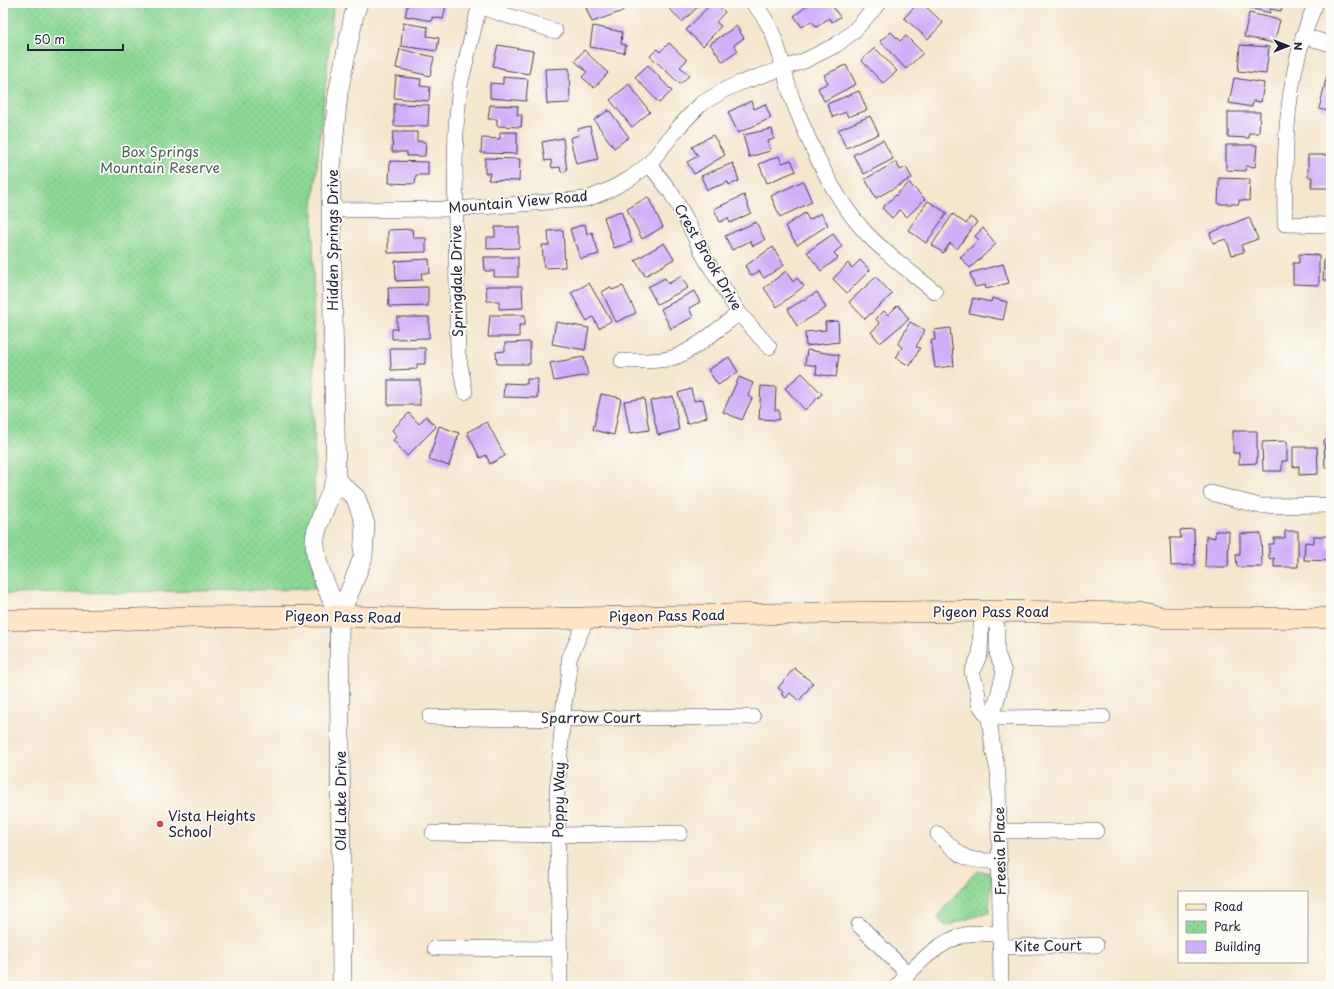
<svg xmlns="http://www.w3.org/2000/svg" width="1334" height="989" viewBox="0 0 1334 989" font-family="'Playpen Sans',sans-serif">
<defs>
<pattern id="park-dots" width="8" height="8" patternUnits="userSpaceOnUse"><rect width="8" height="8" fill="#8cd793"/><path d="M2 2h.1M6 6h.1" fill="none" stroke="#78b880" stroke-width="1.8" stroke-linecap="round"/></pattern>
</defs>
<rect width="100%" height="100%" fill="#fdfcf7"/>
<filter id="ink" filterUnits="userSpaceOnUse"><feTurbulence type="fractalNoise" baseFrequency=".025" numOctaves="2"/><feDisplacementMap in="SourceGraphic" scale="8" xChannelSelector="R" yChannelSelector="G"/><feConvolveMatrix kernelMatrix="1 2 1 2 8 2 1 2 1" color-interpolation-filters="sRGB"/></filter>
<filter id="wash" filterUnits="userSpaceOnUse"><feTurbulence type="fractalNoise" baseFrequency=".012" numOctaves="4" result="noise"/><feDisplacementMap in="SourceGraphic" scale="16" xChannelSelector="R" yChannelSelector="G"/><feGaussianBlur stdDeviation="0.9" result="paint"/><feColorMatrix in="noise" values="0 0 0 0 0 0 0 0 0 0 0 0 0 0 0 0 0 1.4 0 .05"/><feComposite in="paint" operator="in"/></filter>
<g filter="url(#wash)">
<rect width="100%" height="100%" fill="#f5e6ce"/>
<g fill="url(#park-dots)" stroke="#577c67">
<path d="M3 3H336L333 8 313 207 315 589 3 594Z"/>
<path d="M976 871 992 873 989 912 945 926 937 917Z"/>
</g>
<g id="blocks">
<g fill="#d1aff7">
<path d="M408 3H438L446 5 443 19 432 17V21L405 16Z"/>
<path d="M600 3H620L623 11 592 22 586 8Z"/>
<path d="M668 3H702L682 22 666 5Z"/>
<path d="M712 3H716L725 12 716 22 721 26 703 46 686 30Z"/>
<path d="M811 3H830L840 17 832 22 829 18 817 27 811 21 802 27 794 16Z"/>
<path d="M918 3H922L943 23 928 39 904 18Z"/>
<path d="M1251 3H1283L1281 11 1270 9V13L1250 8Z"/>
<path d="M1249 13 1280 20 1274 43 1244 37Z"/>
<path d="M403 23 428 27 427 36 439 38 437 51 401 46Z"/>
<path d="M593 26 622 32 621 44 626 45 624 53 590 47Z"/>
<path d="M736 26 744 38 734 45 738 51 723 62 710 44Z"/>
<path d="M891 32 900 41 906 36 923 53 906 69 880 41Z"/>
<path d="M669 43 687 60 680 67 690 75 680 84 650 56 657 49 660 52Z"/>
<path d="M498 45 533 51 529 74 505 70V69L493 66Z"/>
<path d="M1240 45 1269 47 1266 74 1238 71Z"/>
<path d="M875 48 897 71 883 83 861 60Z"/>
<path d="M400 49 434 57 430 76 396 68Z"/>
<path d="M584 50 608 73 594 88 582 77 587 72 575 61Z"/>
<path d="M648 65 672 91 659 103 635 77Z"/>
<path d="M846 65 856 84 824 101 818 88 828 83 824 75Z"/>
<path d="M569 68 570 103 547 104 545 69Z"/>
<path d="M1328 71 1331 72V105H1330L1328 111 1319 109Z"/>
<path d="M396 76 421 79 420 86 430 87 429 101 394 98Z"/>
<path d="M503 77 528 79 526 101 490 98V83L503 84Z"/>
<path d="M1234 78 1264 83 1261 102 1253 101 1252 107 1229 103Z"/>
<path d="M629 84 650 112 632 127 610 100Z"/>
<path d="M859 91 867 110 848 117 846 112 833 117 827 104Z"/>
<path d="M751 101 754 109 765 104 771 118 738 133 728 112Z"/>
<path d="M394 104 429 105 428 126H394Z"/>
<path d="M490 105 518 106 517 115H522L521 127 497 126V119H488Z"/>
<path d="M609 110 629 137 614 148 594 120Z"/>
<path d="M1228 112H1260L1259 133H1249V138L1228 137Z"/>
<path d="M870 116 879 134 846 148 838 130Z"/>
<path d="M590 126 598 159 576 164 570 138 579 135 578 129Z"/>
<path d="M772 129 774 139 768 141 770 151 749 157 743 135Z"/>
<path d="M393 132H417V141L426 142 425 156H407V152H392Z"/>
<path d="M500 132H517V154L481 153 482 138 500 139Z"/>
<path d="M713 135 725 155 694 174 687 162 698 156 692 147Z"/>
<path d="M563 138 567 171 561 172 560 167 552 168 551 160 545 161 542 142Z"/>
<path d="M883 140 893 159 864 174 853 155Z"/>
<path d="M1226 145H1257L1255 167 1246 166V171L1226 170Z"/>
<path d="M1308 155H1331V188H1311L1312 177H1308Z"/>
<path d="M779 156 782 163 791 160 796 171 767 183 759 164Z"/>
<path d="M485 158 520 159 519 181 488 180 490 173H485Z"/>
<path d="M390 161 428 162V175H416L415 184 389 183Z"/>
<path d="M896 162 900 170 906 167 912 178 876 198 865 179Z"/>
<path d="M733 163 739 181 729 185 728 182 707 190 701 176Z"/>
<path d="M1219 178 1250 179 1249 201 1239 200V204H1218Z"/>
<path d="M803 181 812 202 780 217 771 196Z"/>
<path d="M909 183 925 199 907 217 900 210 892 218 882 208Z"/>
<path d="M744 195 751 213 730 223 728 218 720 222 714 209Z"/>
<path d="M648 197 663 227 642 239 627 209Z"/>
<path d="M928 201 947 213 926 243 908 230Z"/>
<path d="M621 211 632 242 614 248 604 217Z"/>
<path d="M805 213 809 220 821 213 828 225 797 245 785 226Z"/>
<path d="M953 214 966 224 970 217 977 222 957 249 950 243 943 253 932 245Z"/>
<path d="M1249 217 1258 239 1241 245 1244 252 1232 255 1226 239 1213 243 1210 233Z"/>
<path d="M756 222 765 240 753 246 750 241 732 250 725 236Z"/>
<path d="M585 224 587 234 592 232 599 254 580 259 577 245H575L570 229Z"/>
<path d="M495 227H519V248L487 249V237H495Z"/>
<path d="M983 228 996 244 970 268 960 257 979 240 975 236Z"/>
<path d="M412 229 413 238H426V252L388 253V230Z"/>
<path d="M563 230 565 267 544 268 542 245H549L548 231Z"/>
<path d="M833 234 842 246 834 253 838 258 821 271 807 252Z"/>
<path d="M664 243 674 259 645 276 635 260Z"/>
<path d="M773 247 784 265 764 278 759 271 751 276 745 266Z"/>
<path d="M1330 251H1331V280H1323L1324 260H1330Z"/>
<path d="M1299 254 1319 255V285L1293 284V263H1299Z"/>
<path d="M484 257H518V277H494V271H485Z"/>
<path d="M429 259 430 273H421L422 280 396 281 395 261Z"/>
<path d="M860 260 870 270 847 293 833 279 848 263 852 268Z"/>
<path d="M1003 264 1009 283 986 289 985 285 975 287 970 273Z"/>
<path d="M786 271 793 282 797 278 804 286 777 307 764 288Z"/>
<path d="M681 276 688 288 657 304 648 287 665 278 668 284Z"/>
<path d="M876 277 892 294 865 319 849 302Z"/>
<path d="M589 283 611 321 599 328 593 317 587 321 571 293Z"/>
<path d="M486 286H522L523 308 499 309V301H487Z"/>
<path d="M623 286 636 313 616 322 602 292 610 287 612 290Z"/>
<path d="M428 287V306L389 307 388 288Z"/>
<path d="M694 291 700 302 689 308 693 317 671 329 661 309Z"/>
<path d="M817 292 826 308 797 326 788 309Z"/>
<path d="M973 298 991 302 992 298 1007 302 1003 320 969 313Z"/>
<path d="M898 305 909 319 880 343 871 332 880 324 876 319 884 311 888 315Z"/>
<path d="M490 315H525V325H519V337H488Z"/>
<path d="M397 317H429V338L392 339V329H397Z"/>
<path d="M838 321 839 342 806 346 805 332 826 330 825 322Z"/>
<path d="M556 322 589 328 585 350 552 344Z"/>
<path d="M910 322 925 330 916 347 920 348 910 366 896 358 902 347 898 344Z"/>
<path d="M950 328 954 366 935 368 931 340H935L934 330Z"/>
<path d="M530 342V364H497L496 352 505 351V343Z"/>
<path d="M390 348H425V364H417V369L391 370Z"/>
<path d="M807 350 839 355 836 377 816 374 817 366 805 364Z"/>
<path d="M584 357 588 375 554 381 550 363Z"/>
<path d="M729 357 738 372 718 385 708 370Z"/>
<path d="M802 373 822 394 805 410 785 388Z"/>
<path d="M739 377 753 383 748 396 752 398 742 420 723 412Z"/>
<path d="M527 379H538L537 398 503 397 504 383 527 384Z"/>
<rect x="388" y="380" width="32" height="25"/>
<path d="M761 386 776 387 775 410H779V420L759 419Z"/>
<path d="M691 389 694 401 703 399 707 417 687 424 678 393Z"/>
<path d="M601 394 621 398 614 435 593 430Z"/>
<path d="M673 396 679 430 658 435 650 401Z"/>
<path d="M644 398 649 430 630 433 624 401Z"/>
<path d="M409 413 419 424 426 416 436 427 407 456 393 440 397 436 392 430Z"/>
<path d="M487 422 505 456 490 464 486 455 480 458 467 432Z"/>
<path d="M439 426 459 433 449 466 429 459Z"/>
<path d="M1233 431H1257V463L1239 464V453H1233Z"/>
<path d="M1331 439V468H1325L1324 440Z"/>
<path d="M1287 441V461H1282V471H1263L1262 442Z"/>
<path d="M1293 447H1317L1318 474 1299 475V466L1293 467Z"/>
<path d="M1194 529 1195 565 1171 566 1170 538H1181L1180 530Z"/>
<path d="M1215 531H1229L1228 567H1205L1206 536 1215 538Z"/>
<path d="M1285 531H1298V567H1274V558L1269 559V544H1274V538H1285Z"/>
<path d="M1261 533 1262 567H1237L1236 555H1240V534Z"/>
<path d="M1314 536H1328V549H1331V561L1304 560 1305 542 1314 543Z"/>
<path d="M794 668 813 683 799 701 790 693 786 698 781 694 783 692 778 688Z"/>
</g>
</g>
</g>
<g filter="url(#ink)">
<use href="#blocks" fill-opacity="0" stroke="#423f51" stroke-width="1"/>
<g fill="none" stroke-linecap="round" stroke-linejoin="round">
<defs>
<g id="minor">
<path d="M753 3C759 10 765 18 769 26 781 49 784 76 793 101 811 147 832 196 866 233 887 255 912 273 935 292"/>
<path d="M1316 3C1285 72 1284 149 1285 224L1331 225"/>
<path d="M478 6 555 31"/>
<path d="M1303 36 1331 44"/>
<path d="M649 164 670 191 685 217 705 258 739 313 769 347"/>
<path d="M331 210 455 209 587 199 609 190 631 178 649 164 678 128 691 114 701 104 726 89 740 83 804 61 836 45 853 32 879 3"/>
<path d="M622 361C638 361 656 362 672 358 691 353 722 326 739 313"/>
<path d="M465 392 458 354 455 166 456 127 460 85 480 3"/>
<path d="M1211 493 1260 506 1331 505"/>
<path d="M991 611 981 626 980 654 972 672 977 689 979 704 989 718 993 749 998 771 1001 986"/>
<path d="M430 717 515 719 753 717"/>
<path d="M989 718 1103 717"/>
<path d="M989 718 996 703 1004 672 997 653V627L991 611"/>
<path d="M999 831H1096"/>
<path d="M433 833 558 835 680 833"/>
<path d="M938 834C963 858 964 862 1000 861"/>
<path d="M859 925 908 974"/>
<path d="M1001 947 1096 945"/>
<path d="M435 948 559 949"/>
<path d="M560 986 557 792 564 704 569 677V659L587 618"/>
<path d="M897 986C916 965 940 939 969 934 979 932 990 934 1000 934"/>
</g>
<g id="tertiary">
<path d="M336 480 356 498 365 524 363 557 352 586 339 616"/>
<path d="M342 986 339 616C329 591 314 566 315 539 316 525 331 494 336 480L331 210V168L338 93 354 15 358 3"/>
</g>
<path id="secondary" d="M3 620H106L195 617 339 616 425 619H534L819 613 991 611 1138 613 1164 618H1331"/>
</defs>
<use href="#minor" stroke="#423f51" stroke-width="16"/>
<use href="#tertiary" stroke="#423f51" stroke-width="20"/>
<use href="#secondary" stroke="#423f51" stroke-width="22"/>
<use href="#minor" stroke="#fff" stroke-width="15"/>
<use href="#tertiary" stroke="#fff" stroke-width="19"/>
<use href="#secondary" stroke="#fde5c5" stroke-width="21"/>
</g>
</g>
<circle fill="#d1495b" stroke="#fdfcf7" stroke-width="1.5" cx="160" cy="824" r="4"/>
<g text-anchor="middle" stroke-width="3.5" stroke-linejoin="round" paint-order="stroke">
<g font-size="14" fill="#47615a" stroke="#fdfcf7">
<text x="160" y="157">Box Springs<tspan x="160" dy="16">Mountain Reserve</tspan></text>
</g>
<g font-size="14" fill="#22223b" stroke="#fdfcf7">
<text transform="translate(518 202) rotate(-5)" y="5">Mountain View Road</text>
<text transform="translate(333 240) rotate(-90)" y="5">Hidden Springs Drive</text>
<text transform="translate(708 257) rotate(60)" y="5">Crest Brook Drive</text>
<text transform="translate(457 281) rotate(-91)" y="5">Springdale Drive</text>
<text x="991" y="617">Pigeon Pass Road</text>
<text transform="translate(667 616) rotate(-1)" y="5">Pigeon Pass Road</text>
<text transform="translate(343 617) rotate(1)" y="5">Pigeon Pass Road</text>
<text x="591" y="723">Sparrow Court</text>
<text transform="translate(559 800) rotate(-89)" y="5">Poppy Way</text>
<text transform="translate(341 801) rotate(-90)" y="5">Old Lake Drive</text>
<text transform="translate(1000 851) rotate(-91)" y="5">Freesia Place</text>
<text transform="translate(1048 946) rotate(-1)" y="5">Kite Court</text>
</g>
<g font-size="14" fill="#22223b" stroke="#fdfcf7" text-anchor="start">
<text x="168" y="821">Vista Heights<tspan x="168" dy="16">School</tspan></text>
</g>
</g>
<rect width="1334" height="989" fill="none" stroke="#fdfcf7" stroke-width="16"/>
<rect x="1178" y="891" width="130" height="72" fill="#fdfcf7" stroke="#a5a5ac"/>
<rect x="1186" y="904" width="20" height="6" fill="#fde5c5" stroke="#a5a5ac"/>
<text x="1214" y="911" font-size="12" fill="#22223b">Road</text>
<rect x="1186" y="921" width="20" height="12" fill="url(#park-dots)" stroke="#a5a5ac"/>
<text x="1214" y="931" font-size="12" fill="#22223b">Park</text>
<rect x="1186" y="941" width="20" height="12" fill="#d1aff7" stroke="#a5a5ac"/>
<text x="1214" y="951" font-size="12" fill="#22223b">Building</text>
<g transform="translate(1288 46) rotate(90)" stroke="#fdfcf7" stroke-width="3" paint-order="stroke">
<path d="M0-3L7 15L0 10L-7 15Z" fill="#22223b"/>
<text y="-6" font-size="11" font-weight="bold" text-anchor="middle" fill="#22223b">N</text>
</g>
<path d="M28 44v6h95v-6" fill="none" stroke="#22223b" stroke-width="2"/>
<text x="34" y="44" font-size="12" fill="#22223b" stroke="#fdfcf7" stroke-width="3" paint-order="stroke">50 m</text>
</svg>
